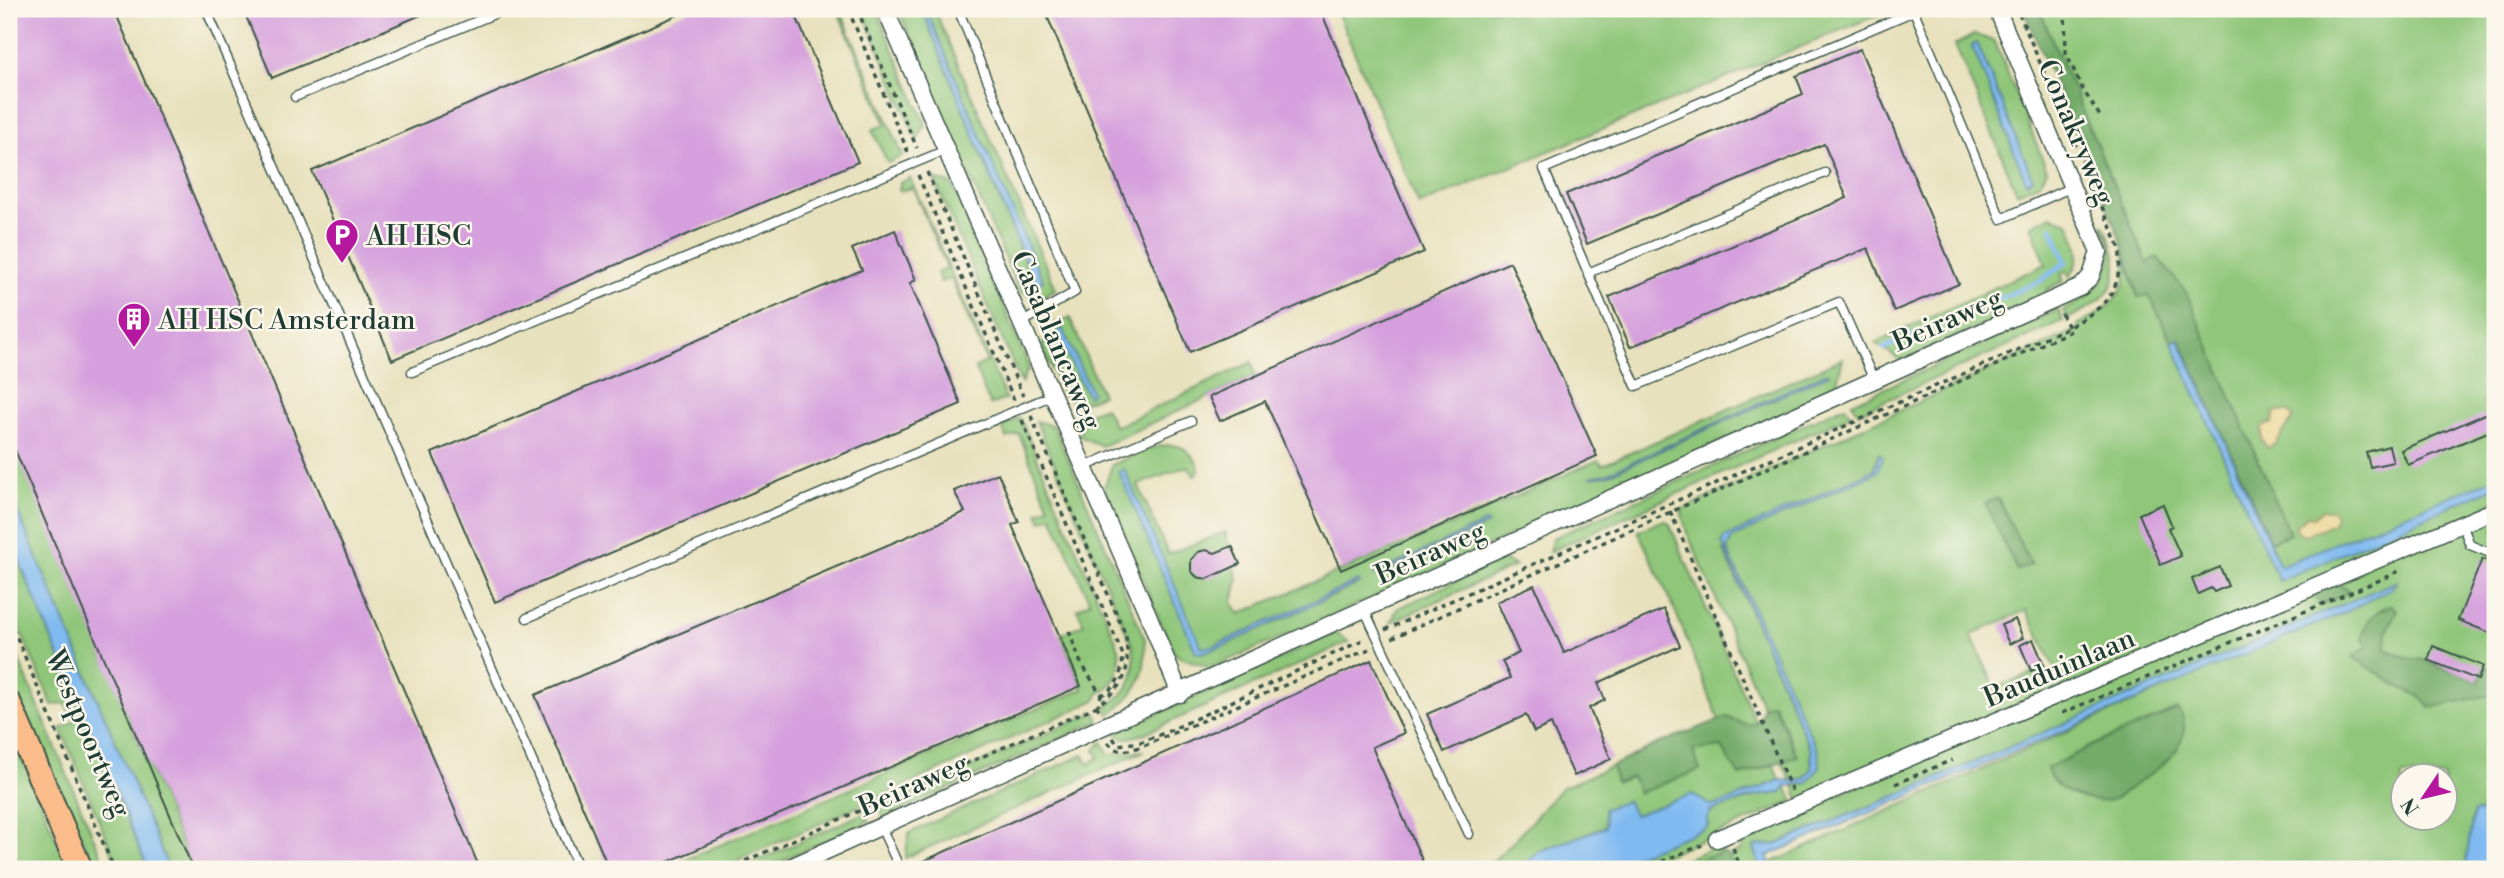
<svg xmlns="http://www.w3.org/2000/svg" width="2504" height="878" viewBox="0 0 2504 878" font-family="'Libre Bodoni',serif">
<rect width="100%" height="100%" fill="#fbf7ec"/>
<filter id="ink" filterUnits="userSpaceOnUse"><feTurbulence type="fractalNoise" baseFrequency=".0143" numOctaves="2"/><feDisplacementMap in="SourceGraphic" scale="14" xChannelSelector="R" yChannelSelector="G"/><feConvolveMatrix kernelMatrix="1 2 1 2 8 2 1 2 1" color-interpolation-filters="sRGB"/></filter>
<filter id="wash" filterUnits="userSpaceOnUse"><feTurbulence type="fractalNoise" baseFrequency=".00686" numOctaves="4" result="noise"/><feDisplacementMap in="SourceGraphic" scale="28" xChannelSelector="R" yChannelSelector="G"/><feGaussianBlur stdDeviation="1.57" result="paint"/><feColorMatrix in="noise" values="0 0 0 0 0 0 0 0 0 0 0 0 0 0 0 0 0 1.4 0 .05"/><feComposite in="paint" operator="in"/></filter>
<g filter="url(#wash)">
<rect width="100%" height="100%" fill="#e8e1bd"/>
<g fill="#8fc679" stroke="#578256" stroke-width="2" fill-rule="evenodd">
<path d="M837 9H840L903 156 888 163 872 130 886 124Z"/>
<path d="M862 9H876L926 125 917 140Z"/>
<path d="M898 9H922L1034 284 1042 280 926 9H934L1056 289 1039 298 1019 291Z"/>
<path d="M1336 9H1892L1419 205Z"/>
<path d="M2039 9H2495V869H1774L1771 863 2303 627 2302 622 1888 799 1774 845 1755 846 1760 869H1734L1729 856 1740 851 1745 836 1870 781 1799 799 1794 786 1807 783 1818 752 1727 549 1732 538 1877 472 1878 454 1874 470 1725 538 1724 551 1811 750 1812 769C1806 776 1801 782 1791 780L1782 762 1797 756 1774 703 1763 707 1686 530 1681 510 2079 329 2078 325C2098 315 2121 301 2126 277 2127 268 2125 257 2124 248L2137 296 2149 295 2172 342 2279 580 2280 566 2147 264ZM2026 610 2064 686 2054 690 2045 669 1995 688 1971 635ZM2402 776H2444V818H2402Z"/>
<path d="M1975 34 1995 42 2047 170 2040 183 2017 193 1955 45ZM1972 45 2033 179 2027 182H2026Z"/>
<path d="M910 178 1006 399 990 405 975 368 987 361 951 279 940 282 937 273 947 268 913 188 899 191 900 183Z"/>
<path d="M934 179 952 184 1029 367 1021 383Z"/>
<path d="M2050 216 2069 222C2078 246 2085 254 2070 277L2067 271 2061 274 2064 281 2047 289 2046 296 1902 361 1875 343 2046 264 2031 225Z"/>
<path d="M2102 225H2104C2128 275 2117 297 2067 319L2063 310C2089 299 2114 278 2110 246 2109 239 2104 232 2102 225Z"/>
<path d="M2058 310 2063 321 1858 413 1852 403Z"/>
<path d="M1070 318 1102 395 1080 404 1063 395 1042 347 1049 326Z"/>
<path d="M1843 358 1835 390 1379 595 1211 668 1179 657 1173 651 1104 488 1112 465C1134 456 1174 430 1193 457 1197 462 1199 464 1199 471L1194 476 1188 466 1138 485 1168 554 1225 532 1238 580 1233 602 1239 614 1481 512 1598 460 1603 465ZM1486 522 1487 525 1375 575V574ZM1358 582 1359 584 1223 646 1201 653 1198 644 1202 648 1211 647Z"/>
<path d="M1252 362 1255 376 1102 446 1079 436 1086 414 1105 407 1115 427Z"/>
<path d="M1845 406 1851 415 1549 552 1553 538Z"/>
<path d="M1020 418 1119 648C1122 667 1116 685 1098 694L1096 700 718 869H664L1083 689 1061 634 1084 624 1077 609 1090 602 1052 516 1041 521 1038 512 1049 507 1019 434 1006 438 1002 426Z"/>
<path d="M1036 421 1054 426 1145 639C1147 677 1139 692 1109 715L1106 707C1131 691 1137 677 1133 647Z"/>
<path d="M9 429 192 869H169L9 491Z"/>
<path d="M1664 520 1669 523 1756 723 1743 725 1727 717 1719 720 1674 608 1638 531Z"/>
<path d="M9 537 148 869H135L132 864 119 869 61 729 75 721 65 703 52 705 9 604V574L13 572 9 564Z"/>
<path d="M1502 559 1515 566 1391 622 1397 609Z"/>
<path d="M1336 633 1349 642 1141 735 1124 739 1115 733Z"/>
<path d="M9 637 107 869H97L53 781 9 677Z"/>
<path d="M1095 712 1099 721 884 818 879 808Z"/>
<path d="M9 728 69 869H22L9 846Z"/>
<path d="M1102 742 1109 754 1144 751 905 858 909 833 1083 755 1089 764 1099 757 1095 750Z"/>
<path d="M1722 747 1740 776 1774 765 1780 780 1726 802 1711 806 1634 815 1627 802 1605 827 1540 851 1520 869H1485L1515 840 1561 788 1612 766 1616 782 1632 777 1639 793 1700 770 1692 750Z"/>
<path d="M1785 786 1794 801 1634 869H1602L1707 819 1711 811 1756 796 1781 793Z"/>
<path d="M864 813 869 821 763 869H740Z"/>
<path d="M1720 845 1722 852 1672 869H1660Z"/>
</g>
<g fill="#73ab69" stroke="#49744e" stroke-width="2">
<path d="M2023 9H2039L2147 263 2157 257 2186 292 2290 534 2271 542 2180 339 2172 342 2149 295 2138 297 2124 248Z"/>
<path d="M1998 498 2031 565 2017 570 1985 503Z"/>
<path d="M2338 582 2350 592 2322 604 2311 594Z"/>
<path d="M2391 605 2397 610 2387 631 2386 649 2406 658 2424 660 2479 682 2485 667 2491 669 2495 666V694L2430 708 2418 695 2403 689 2353 657 2368 646 2362 638C2367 619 2373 612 2391 605Z"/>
<path d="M1773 703 1797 756 1739 776 1722 747 1693 750 1700 770 1639 793 1632 777 1616 782 1612 766 1657 744 1727 717C1744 725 1759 732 1763 707Z"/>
<path d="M2177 709C2182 714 2183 717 2184 723 2186 754 2154 771 2132 787 2126 790 2120 796 2114 799 2101 804 2084 800 2072 794 2060 789 2050 782 2047 768L2093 745Z"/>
<path d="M1722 852 1729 856 1734 869H1697L1695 865 1689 869H1672Z"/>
</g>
<g fill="#eeda9e" stroke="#868c69" stroke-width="2">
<path d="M2288 411 2293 418 2276 443 2268 448 2262 441V427L2272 423 2275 412Z"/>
<path d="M2322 510H2332L2336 516 2333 524 2306 535 2297 532 2296 525 2307 516 2313 517Z"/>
</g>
<g fill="#80baf1" stroke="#507c92" stroke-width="2">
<path d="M922 9H926L1043 281 1035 284Z"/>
<path d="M1977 43 2033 179 2026 182 1972 45Z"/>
<path d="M1062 328 1092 393 1088 396 1056 333Z"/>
<path d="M2179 339 2280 566 2495 478V487L2279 581 2172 342Z"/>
<path d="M1827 372 1829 374 1607 475 1589 477 1606 474Z"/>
<path d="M1879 454 1883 456 1877 472 1732 538 1727 549 1818 752 1820 767 1807 783 1786 786 1781 793 1756 796 1711 811 1707 819 1708 825 1704 829 1602 869H1520L1540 851 1605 827 1604 809 1627 801 1635 815 1692 794 1711 806 1726 802 1780 780 1796 781 1805 778 1812 769 1811 750 1722 543 1724 538 1874 470Z"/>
<path d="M1124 469 1202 648 1216 645 1358 581 1360 583 1223 646 1201 653 1196 652 1119 472Z"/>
<path d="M9 491 151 826 169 869H148L9 537Z"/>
<path d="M1487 522 1488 525 1375 576V574Z"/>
<path d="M2397 581 2392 588 2348 611 1767 856 1772 869H1760L1754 846 1774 845 1888 799Z"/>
<path d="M2128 647 2129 650 2071 674 2069 671Z"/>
<path d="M2477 812 2495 813V869H2465L2473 813Z"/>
</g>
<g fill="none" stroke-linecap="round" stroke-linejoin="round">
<path stroke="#80baf1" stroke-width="5" d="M1884 348 2040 281 2066 262 2052 228"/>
</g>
<g id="blocks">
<g fill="#d5a0dd">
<path d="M9 9H114L480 869H193L9 436Z"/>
<path d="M243 9H435L272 78Z"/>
<path d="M692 9H793L858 162 392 360 312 171Z"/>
<path d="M1044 9H1320L1424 252 1190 352Z"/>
<path d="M1860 49 1959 284 1894 311 1868 248 1630 347 1609 297 1847 198 1824 144 1587 244 1566 194 1803 94 1796 76Z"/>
<path d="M895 230 916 280 910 283 961 404 495 602 432 453 862 270 852 249Z"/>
<path d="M1510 262 1597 456 1341 570 1265 401 1220 421 1209 397Z"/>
<path d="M2495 410V429L2408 465 2401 450Z"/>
<path d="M2389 446 2393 462 2370 467 2366 452Z"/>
<path d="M998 473 1019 522 1012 525 1081 686 651 869H609L535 695 965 512 954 491Z"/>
<path d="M2163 504 2172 526 2168 528 2181 556 2161 565 2139 514Z"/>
<path d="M1232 546 1240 564 1207 579 1197 577 1191 571V560L1198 552 1206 550 1215 553Z"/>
<path d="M2482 559 2495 564V635L2458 620Z"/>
<path d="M2220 567 2228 586 2214 592 2211 588 2198 594 2192 579Z"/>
<path d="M1534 585 1564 653 1664 609 1680 646 1598 683 1605 700 1589 708 1611 759 1574 776 1551 724 1534 732 1526 715 1444 752 1427 714 1510 678 1502 661 1519 653 1496 602Z"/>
<path d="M2015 619 2023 638 2009 644 2001 625Z"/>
<path d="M2033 639 2044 665 2031 671 2020 645Z"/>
<path d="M2433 646 2483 666 2478 680 2428 660Z"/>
<path d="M1371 660 1404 733 1372 747 1426 869H906Z"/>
</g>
</g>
</g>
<g filter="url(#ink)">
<use href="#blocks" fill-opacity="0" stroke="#3d5649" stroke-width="2"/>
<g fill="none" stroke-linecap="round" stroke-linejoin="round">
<defs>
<g id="service">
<path d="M206 9 579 869"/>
<path d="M958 9 1075 292 1021 323"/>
<path d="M295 97 506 9"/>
<path d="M1588 273 1825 173"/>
<path d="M412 372 946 150"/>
<path d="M1874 380 1839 302 1636 386 1544 169 1914 11 2001 219 2072 187"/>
<path d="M1084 467 1191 421"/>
<path d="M2462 524 2470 545 2495 555"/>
<path d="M1365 611 1469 834"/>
<path d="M527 618 1053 395"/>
<path d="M881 827 900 869"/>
</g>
<g id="minor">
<path d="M885 9 1149 617 1180 694"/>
<path d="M1717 839 2495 510"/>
<path d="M786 869 2081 287 2091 276 2099 252 1997 9"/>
</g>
<path id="primary" d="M9 704 80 869"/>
</defs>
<use href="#service" stroke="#3d5649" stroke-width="11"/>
<use href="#minor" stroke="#3d5649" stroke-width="19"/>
<use href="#primary" stroke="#3d5649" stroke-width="28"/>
<g stroke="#3d5649" stroke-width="3.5" stroke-dasharray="5 5" stroke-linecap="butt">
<path d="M848 9 908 152"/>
<path d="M857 9 917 148"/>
<path d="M2065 9 2066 53 2083 90 2100 116"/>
<path d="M927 172 1023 396"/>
<path d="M918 175 1014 400"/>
<path d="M1031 416 1126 636C1129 675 1128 681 1097 706L1100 712"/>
<path d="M1022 420 1123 655C1122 673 1118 688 1101 695"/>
<path d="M1670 511 1792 791"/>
<path d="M9 619 114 869"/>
<path d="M1385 630 2071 326C2107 306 2121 292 2120 249L2017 9"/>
<path d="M1069 631 1080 661 1101 695 1098 705"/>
<path d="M1392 638 2071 331 2061 313"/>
<path d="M2062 713 2392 575 2400 570"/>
<path d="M1113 738 1118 745 1141 742 1169 731 1365 639"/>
<path d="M1108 742C1117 755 1127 750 1141 747L1369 649"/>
<path d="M1895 784 1952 760"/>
<path d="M1733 848 1741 869"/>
<path d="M727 869 1097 706"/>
<path d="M1643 869 1702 845"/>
</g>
<use href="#service" stroke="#fff" stroke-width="8"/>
<use href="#minor" stroke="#fff" stroke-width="16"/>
<use href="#primary" stroke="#f9bc8a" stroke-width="24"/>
</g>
</g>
<defs>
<symbol id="parking-pin" viewBox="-11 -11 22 30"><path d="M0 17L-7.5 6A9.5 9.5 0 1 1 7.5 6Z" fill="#b5179e" stroke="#fbf7ec"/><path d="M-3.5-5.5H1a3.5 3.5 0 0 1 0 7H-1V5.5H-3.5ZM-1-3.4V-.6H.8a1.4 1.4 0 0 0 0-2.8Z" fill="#fff"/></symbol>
<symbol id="building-pin" viewBox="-11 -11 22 30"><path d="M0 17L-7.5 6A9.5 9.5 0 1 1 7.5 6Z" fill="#b5179e" stroke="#fbf7ec"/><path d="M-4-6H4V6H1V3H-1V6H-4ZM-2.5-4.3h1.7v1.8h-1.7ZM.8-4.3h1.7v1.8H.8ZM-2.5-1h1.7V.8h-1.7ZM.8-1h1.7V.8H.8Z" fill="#fff"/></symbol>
</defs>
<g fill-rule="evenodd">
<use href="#parking-pin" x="323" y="216" width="38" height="52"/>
<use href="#building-pin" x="115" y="300" width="38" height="52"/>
</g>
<g text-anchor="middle" stroke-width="5" stroke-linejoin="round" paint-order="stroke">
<g font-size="28" fill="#1f3d34" stroke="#fbf7ec">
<text transform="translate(2077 132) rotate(67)" y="10">Conakryweg</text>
<text transform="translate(1947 319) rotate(-24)" y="10">Beiraweg</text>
<text transform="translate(1057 340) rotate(67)" y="10">Casablancaweg</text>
<text transform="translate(1430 552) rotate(-24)" y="10">Beiraweg</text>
<text transform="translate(2059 667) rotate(-23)" y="10">Bauduinlaan</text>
<text transform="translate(89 733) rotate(67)" y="10">Westpoortweg</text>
<text transform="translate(913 784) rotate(-24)" y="10">Beiraweg</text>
</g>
<g font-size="28" fill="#1f3d34" stroke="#fbf7ec" text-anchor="start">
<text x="366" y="245">AH HSC</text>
<text x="158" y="329">AH HSC Amsterdam</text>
</g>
</g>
<rect width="2504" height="878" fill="none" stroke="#fbf7ec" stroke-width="35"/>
<g transform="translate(2424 797) rotate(235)"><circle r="33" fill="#fbf7ec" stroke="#a3ada2" stroke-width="2"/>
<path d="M0-5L12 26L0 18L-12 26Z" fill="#b5179e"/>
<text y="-10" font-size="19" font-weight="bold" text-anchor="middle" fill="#1f3d34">N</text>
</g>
</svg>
